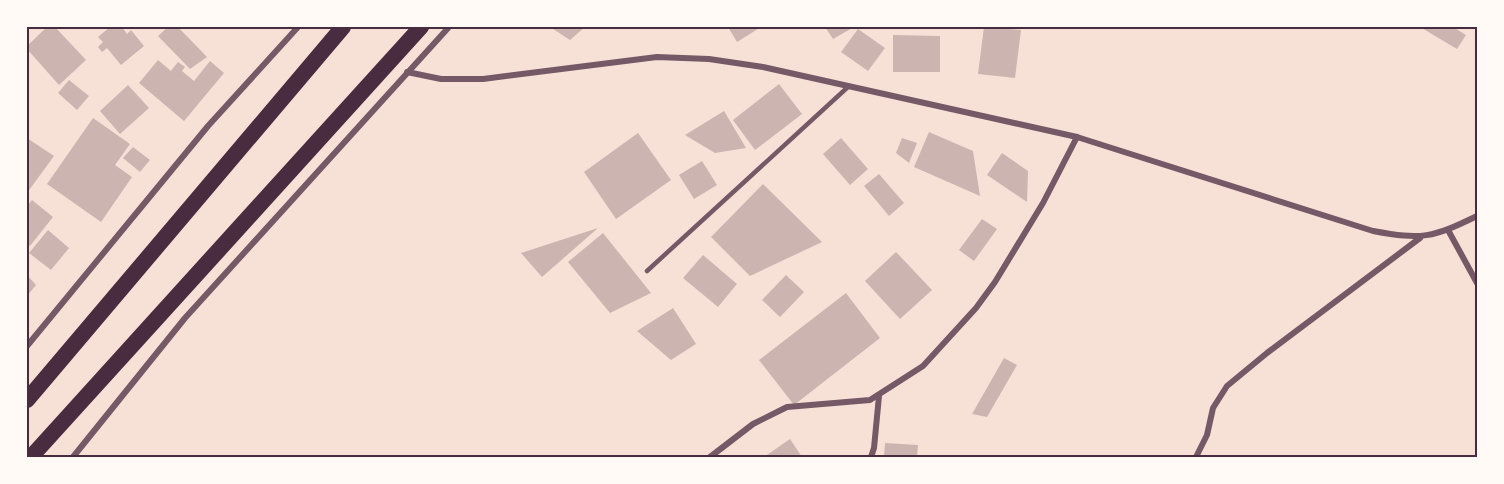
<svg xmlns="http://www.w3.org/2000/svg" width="1504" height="484" viewBox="0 0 1504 484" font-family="'Work Sans',sans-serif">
<rect width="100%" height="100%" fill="#f7e1d7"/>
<g fill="#ccb4b1">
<path d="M47 27H55L86 60 59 85 27 49V46Z"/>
<path d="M110 27H122L127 34 131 30 144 46 121 65 107 48 102 52 98 47 103 42 98 37Z"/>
<path d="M168 27H178L207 57 190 69 158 36Z"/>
<path d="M550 27H585L570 40Z"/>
<path d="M728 27H761L737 42Z"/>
<path d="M825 27H854L833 39Z"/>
<path d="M984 27 1021 30 1015 78 978 74Z"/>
<path d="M1420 27H1453L1466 35 1457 49Z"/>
<path d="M858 29 885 48 868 71 841 52Z"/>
<path d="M893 35 940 36V72H893Z"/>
<path d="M158 60 171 71 178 62 185 67 182 71 194 81 210 61 224 73 184 121 139 83Z"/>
<path d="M69 80 89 96 77 110 58 93Z"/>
<path d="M779 84 802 114 755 150 733 120Z"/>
<path d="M128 85 149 108 120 134 100 111Z"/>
<path d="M724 111 746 148 715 153 685 135Z"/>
<path d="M93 118 130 144 115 165 132 177 101 222 47 184Z"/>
<path d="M929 132 973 151 980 196 914 167Z"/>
<path d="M638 133 671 180 616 219 584 172Z"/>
<path d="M27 138 54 156 27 193Z"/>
<path d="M841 138 868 169 850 185 823 154Z"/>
<path d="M902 138 917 143 909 163 896 153Z"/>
<path d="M133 147 150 160 140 172 123 158Z"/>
<path d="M1002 153 1028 171 1027 202 987 175Z"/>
<path d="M702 161 717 185 694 199 679 175Z"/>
<path d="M879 174 904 203 889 216 864 186Z"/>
<path d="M763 184 822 242 750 276 711 237Z"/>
<path d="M32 200 53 217 30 246 27 244V206Z"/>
<path d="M982 219 997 229 974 261 959 250Z"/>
<path d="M598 228 542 277 521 253Z"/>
<path d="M48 230 69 248 51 270 29 253Z"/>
<path d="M603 233 651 293 610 313 568 262Z"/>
<path d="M896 252 932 290 900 319 865 281Z"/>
<path d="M703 255 737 284 718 307 683 278Z"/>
<path d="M27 275 36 285 27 296Z"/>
<path d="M786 275 804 292 780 317 762 300Z"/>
<path d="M846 293 880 338 794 405 759 360Z"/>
<path d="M673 308 696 344 671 360 637 331Z"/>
<path d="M1004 358 1017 365 987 417 972 414Z"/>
<path d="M790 439 802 457H764Z"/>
<path d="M885 443 918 445 917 457H884Z"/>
</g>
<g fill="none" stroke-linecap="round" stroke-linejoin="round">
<path stroke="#755966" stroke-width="4.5" d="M647 271 849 86"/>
<g stroke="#755966" stroke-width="6">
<path d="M407 72 441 79H483L657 57 709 59 763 67 1077 137 1373 231C1422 240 1432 238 1477 216"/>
<path d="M1448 230 1477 283"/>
<path d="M27 346 208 126 298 27"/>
<path d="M73 457 185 318 449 27"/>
<path d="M710 457 753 424 787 407 870 400 923 366 976 308 995 282 1043 203 1077 137"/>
<path d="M871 457 874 448 879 396"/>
<path d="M1196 457 1207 435 1213 408 1227 386 1267 353 1420 238"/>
</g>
<g stroke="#4a2c40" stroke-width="16">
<path d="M27 400 343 27"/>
<path d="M31 457 421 27"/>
</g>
</g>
<rect width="1504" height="484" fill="none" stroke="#fffaf5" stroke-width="57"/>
<rect x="28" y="28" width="1448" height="428" fill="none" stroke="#4a2c40" stroke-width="2"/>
</svg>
